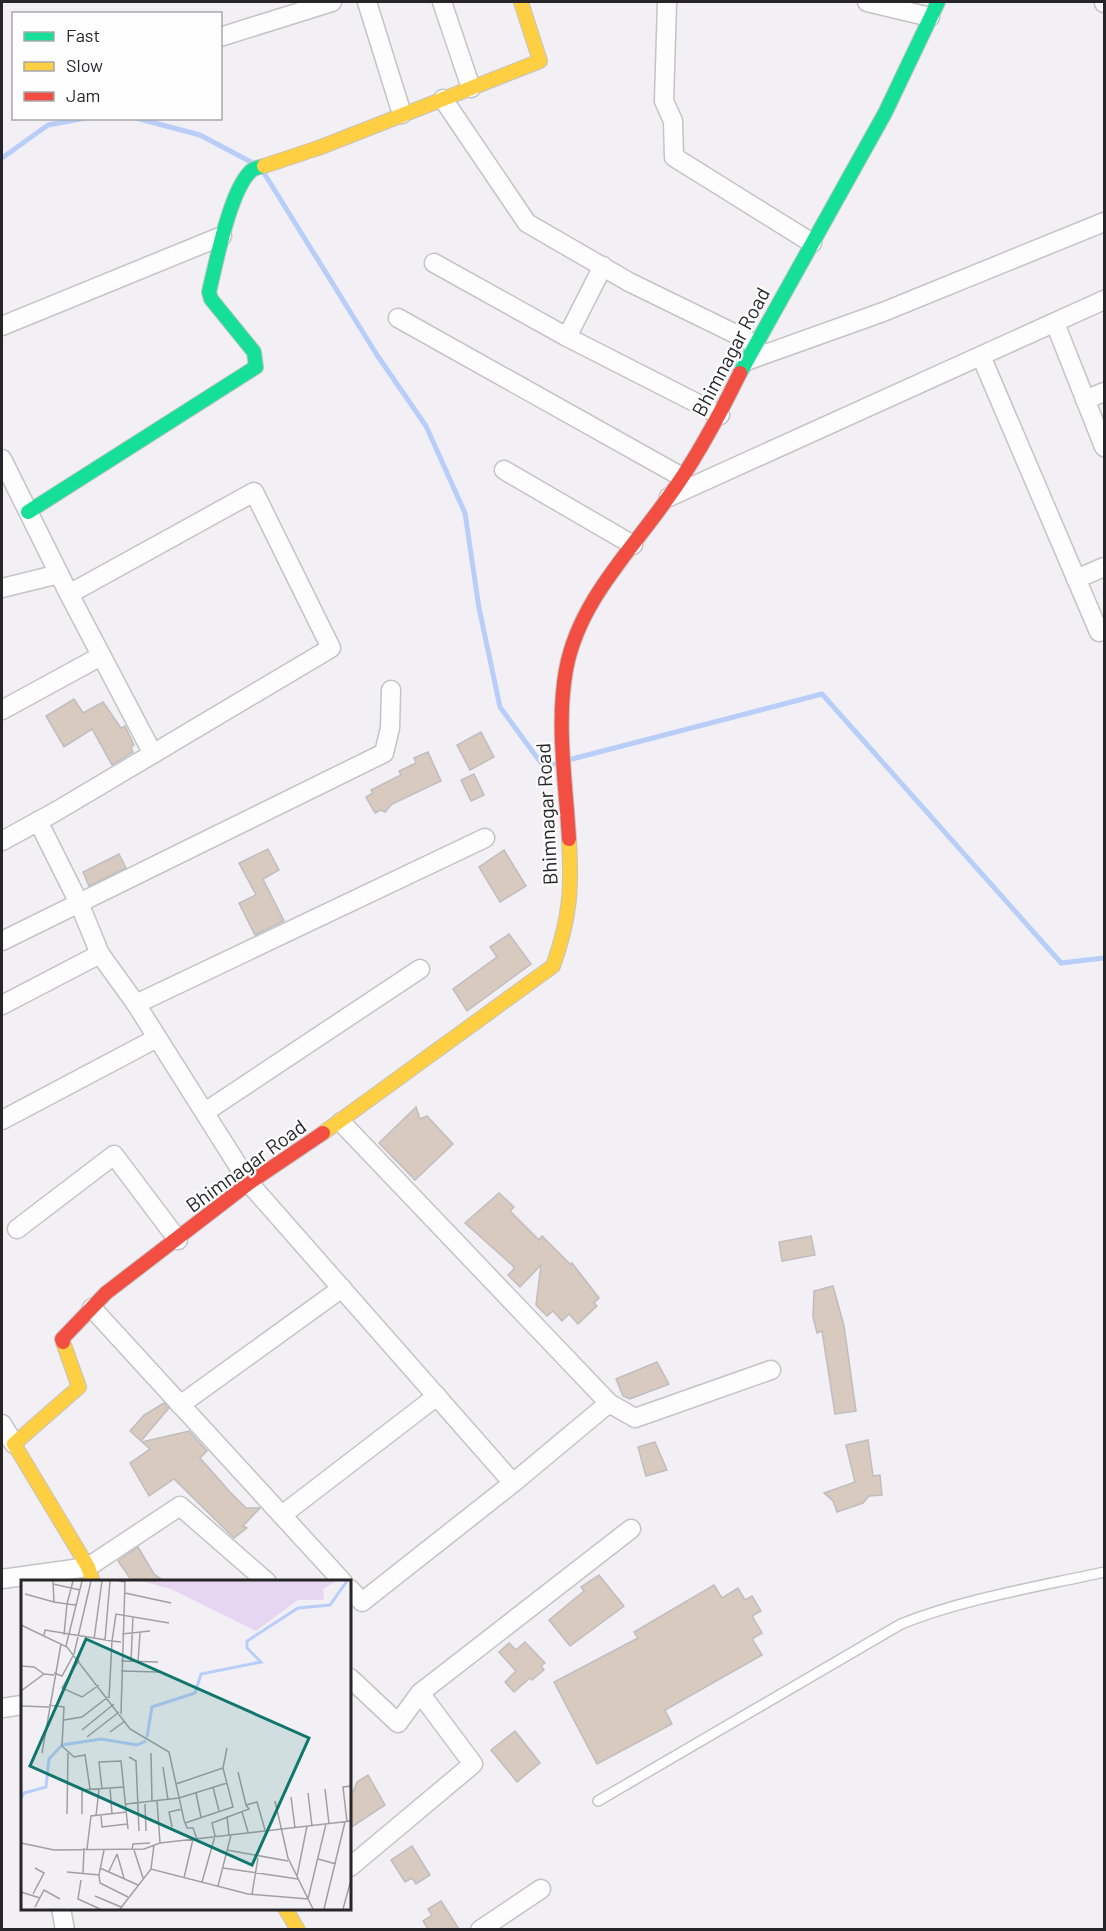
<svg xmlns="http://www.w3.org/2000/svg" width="1106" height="1931" viewBox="0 0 1106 1931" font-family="Barlow,sans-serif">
<rect width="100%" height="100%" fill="#f2f0f4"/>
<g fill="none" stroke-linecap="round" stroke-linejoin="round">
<g stroke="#b8cef8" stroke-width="5">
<path d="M136 118 200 135 251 162"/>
<path d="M2 158 48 125 86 118"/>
<path d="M264 173 377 355 426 426 465 513 479 608 500 707 544 767 558 763"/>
<path d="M572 759 822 694 1061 963 1104 958"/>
</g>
</g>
<g fill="#d8cabf" stroke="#bfbdbe" stroke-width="1.5">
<path d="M74 699 83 713 103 702 121 728 125 726 134 745 131 747 133 752 112 765 92 729 64 747 46 716Z"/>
<path d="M481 732 494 757 470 770 457 745Z"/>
<path d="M428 752 441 781 392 804 385 812 381 810 375 813 366 797 373 793 371 790 401 775 399 771 416 763 414 758Z"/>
<path d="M474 774 484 795 471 801 461 780Z"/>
<path d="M268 849 279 870 263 879 284 921 255 935 239 903 256 895 239 863Z"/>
<path d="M504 850 526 886 500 902 479 867Z"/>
<path d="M119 854 126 868 89 886 83 872Z"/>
<path d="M509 934 531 964 467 1011 453 989 497 957 490 947Z"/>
<path d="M416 1107 420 1119 427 1116 453 1144 415 1180 379 1143Z"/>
<path d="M499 1193 514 1207 510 1211 539 1240 542 1236 571 1265 572 1263 599 1298 594 1303 597 1306 578 1324 569 1314 562 1321 553 1311 547 1316 536 1305 541 1265 520 1287 508 1275 514 1269 513 1266 465 1223Z"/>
<path d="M811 1236 815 1255 782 1261 779 1242Z"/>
<path d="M833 1286 844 1326 856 1411 835 1414 822 1331 817 1333 813 1317 814 1291Z"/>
<path d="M657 1362 669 1384 630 1399 623 1396 616 1379Z"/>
<path d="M164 1403 169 1408 141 1441 130 1431 144 1415Z"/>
<path d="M189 1431 207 1451 200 1458 230 1492 246 1508H260L243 1526 247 1528 234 1538 174 1479 149 1496 130 1463 150 1449 142 1442Z"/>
<path d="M868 1440 873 1476 880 1475 882 1495 869 1496 863 1503 837 1512 833 1501 824 1493 855 1482 846 1445Z"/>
<path d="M655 1442 667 1470 646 1476 638 1447Z"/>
<path d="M138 1547 154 1574 164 1581H132L118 1561Z"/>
<path d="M599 1575 624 1606 570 1646 549 1620 584 1591 581 1587Z"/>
<path d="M714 1585 722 1598 738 1588 745 1600 752 1596 761 1611 752 1616 762 1633 752 1639 762 1655 665 1710 672 1724 597 1764 554 1682 638 1638 634 1632Z"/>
<path d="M525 1642 545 1663 541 1666 544 1670 532 1680 530 1678 514 1692 505 1682 516 1671 499 1652 509 1643 516 1650Z"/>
<path d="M515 1731 540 1763 517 1782 491 1750Z"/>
<path d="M368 1775 385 1805 350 1828V1791L353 1792 357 1782Z"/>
<path d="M412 1846 430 1875 416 1884 412 1878 405 1882 391 1860Z"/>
<path d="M441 1901 459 1929H428L423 1921 432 1915 428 1909Z"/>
</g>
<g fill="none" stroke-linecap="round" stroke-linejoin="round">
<defs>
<path id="lane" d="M598 1801 901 1624C966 1598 1037 1587 1104 1572"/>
<g id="street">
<path d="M367 2 402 114"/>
<path d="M442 2 471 88"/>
<path d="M667 2 664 101 673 121 674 157 812 243"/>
<path d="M867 2 930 17"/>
<path d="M1104 2V3"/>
<path d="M220 37 332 2"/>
<path d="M443 99 527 223 629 282 756 344"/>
<path d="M434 263 567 337 720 415"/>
<path d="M398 318 682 477"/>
<path d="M1055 323 1104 447"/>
<path d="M2 326 222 236"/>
<path d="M567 337 603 266"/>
<path d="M981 356 1099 632"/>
<path d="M746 361 883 312 1104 222"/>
<path d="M1085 400 1104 392"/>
<path d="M2 459 69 594 153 754"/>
<path d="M504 470 633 545"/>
<path d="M669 497 1104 300"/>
<path d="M1076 579 1104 567"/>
<path d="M2 588 59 574"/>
<path d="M2 710 101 656"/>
<path d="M38 821 79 903 100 954 136 1004 249 1183 513 1483"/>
<path d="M2 841 55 812 331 648 254 492 69 594"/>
<path d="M2 941 384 753 390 728 391 690"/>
<path d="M136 1004 485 838"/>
<path d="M2 1005 100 954"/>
<path d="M205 1112 420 969"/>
<path d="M2 1120 157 1038"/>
<path d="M341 1122 609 1403 635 1418 771 1370"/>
<path d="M17 1229 114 1155 178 1240"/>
<path d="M92 1308 343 1582"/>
<path d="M180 1405 342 1288"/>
<path d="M2 1424 14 1444"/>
<path d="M282 1515 437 1396"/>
<path d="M2 1579 88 1567 180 1506 267 1582"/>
<path d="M350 1589 362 1602 513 1483 609 1403"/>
<path d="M350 1678 398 1723 420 1693"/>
<path d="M2 1708 22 1705"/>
<path d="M350 1867 473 1764 420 1693 631 1529"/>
<path d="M61 1908 65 1930"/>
<path d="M480 1930 541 1889"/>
</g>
<g id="fast">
<path d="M740 373 885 113 938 2"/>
<path d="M28 512 256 367 254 352 211 299 209 292C216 263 230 190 251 171 254 168 260 167 264 166"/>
</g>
<g id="slow">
<path d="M264 166 321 147 540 61 521 2"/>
<path d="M323 1133 553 966C570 919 572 888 569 839"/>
<path d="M63 1342 79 1387 14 1444 88 1567 93 1582"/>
<path d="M285 1908 298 1930"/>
</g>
<g id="jam">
<path d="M569 839C566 785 556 724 566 670 578 603 629 553 667 499 696 460 719 416 740 373"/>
<path d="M63 1342 62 1339 106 1293 249 1183 323 1133"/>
</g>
</defs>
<use href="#lane" stroke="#c4c3c5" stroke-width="12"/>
<use href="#street" stroke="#c4c3c5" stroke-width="21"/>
<use href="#fast" stroke="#c4c3c5" stroke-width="16"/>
<use href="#slow" stroke="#c4c3c5" stroke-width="16"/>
<use href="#jam" stroke="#c4c3c5" stroke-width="16"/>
<use href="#lane" stroke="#fdfdfd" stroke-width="9"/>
<use href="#street" stroke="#fdfdfd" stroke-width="18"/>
<use href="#fast" stroke="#16e098" stroke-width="14"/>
<use href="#slow" stroke="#ffcf43" stroke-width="14"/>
<use href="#jam" stroke="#f24e42" stroke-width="14"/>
</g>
<g text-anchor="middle" stroke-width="4.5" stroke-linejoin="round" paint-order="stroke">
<g font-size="20" fill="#262527" stroke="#fefeff">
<text transform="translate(731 352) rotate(-62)" y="7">Bhimnagar Road</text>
<text transform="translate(547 814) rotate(-93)" y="7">Bhimnagar Road</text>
<text transform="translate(246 1166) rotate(-36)" y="7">Bhimnagar Road</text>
</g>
</g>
<g transform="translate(21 1580)">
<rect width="330" height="330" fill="#f2f0f4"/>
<path d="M121 1H315L302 9 303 20H277L235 51 150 9Z" fill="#e6d6f2"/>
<path fill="none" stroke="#b8cef8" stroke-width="3" d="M126 157 131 127 174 113 180 94 240 82 226 68V61L277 28 309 25 326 1M0 218 3 213 25 207 28 179 41 165 80 159 116 165 125 161"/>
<path fill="none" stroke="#a09fa2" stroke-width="1.5" d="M32 1 33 22 46 24 52 1M98 1 104 2 100 134M32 4 59 10M104 13 150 23M4 14 33 22M0 45 46 67 109 149 148 172 163 240 166 248H172L176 259M101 54 129 51M23 55 24 50 91 61 88 118M43 55 46 24 55 25M73 59 81 1M84 60 89 1M100 62 91 61 95 34 148 43M45 66 61 1M58 80 41 108 61 117 78 105M100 81 137 82M110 82 112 36M117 82 119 53M0 86 13 87 23 94M100 91 138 92M33 93 41 96 53 74 70 1M0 111 23 94 33 95M28 125 43 127 41 166 53 177 64 175 69 209M0 126 28 127M43 140 61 137 87 117M61 150 93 124M89 152 104 141M66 157 98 132M21 173 40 64M130 173 131 222M108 177 115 181 118 251M142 187 147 220M217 192 225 225 236 222 244 250M155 204 202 188 206 168M192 207 198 231M89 208 91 234M81 209 78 182 100 181 107 249M304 209 308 244M175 213 180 237M287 213 291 246M270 217 274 248M136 221 139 263M254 221 267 278 292 329M105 224 158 218 206 203M124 224 125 251M221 232 227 252M46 234 47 173M61 234V210L103 207M80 235 81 247 106 244M75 236 78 209M206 236 208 255M326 242 322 207 330 206M164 243 212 227 202 188M151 247 148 232 161 229M0 263 33 270 123 269 139 263 330 241M66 269 70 236 106 232M111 270 112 264 129 263M113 270 122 298M206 270 267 281M96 274 103 298M297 279 315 284M79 288 117 305M202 288 277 299M130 289 133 265M88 291 96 274M46 292 78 295 83 270M62 293 63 268M78 295 79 303 107 317M276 296 286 246M163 298 172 259M60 300 57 319 79 329M181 302 194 256 191 243 228 229 225 225M197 306 210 255M0 312 19 318M12 314 23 293 14 288M231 314 237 278M74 316 100 327M14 327 23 310 39 319M99 329 130 289 227 314 287 319 305 244M303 329 324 242M322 329 330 300"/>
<path fill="#0f766e" fill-opacity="0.15" stroke="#0f766e" stroke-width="3" d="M65 59 288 158 231 285 9 186Z"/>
<rect width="330" height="330" fill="none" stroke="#262527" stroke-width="3"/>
</g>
<rect width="1106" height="1931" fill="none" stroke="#262527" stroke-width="6"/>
<rect x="12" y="12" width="210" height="108" fill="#fefeff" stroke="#a8a7a9" stroke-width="1.5"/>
<rect x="24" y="32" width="30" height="9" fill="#16e098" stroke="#a8a7a9" stroke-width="1.5"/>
<text x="66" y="42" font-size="18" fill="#262527">Fast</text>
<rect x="24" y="62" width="30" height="9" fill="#ffcf43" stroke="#a8a7a9" stroke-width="1.5"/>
<text x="66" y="72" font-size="18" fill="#262527">Slow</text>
<rect x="24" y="92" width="30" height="9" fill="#f24e42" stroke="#a8a7a9" stroke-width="1.5"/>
<text x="66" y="102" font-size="18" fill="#262527">Jam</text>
</svg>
